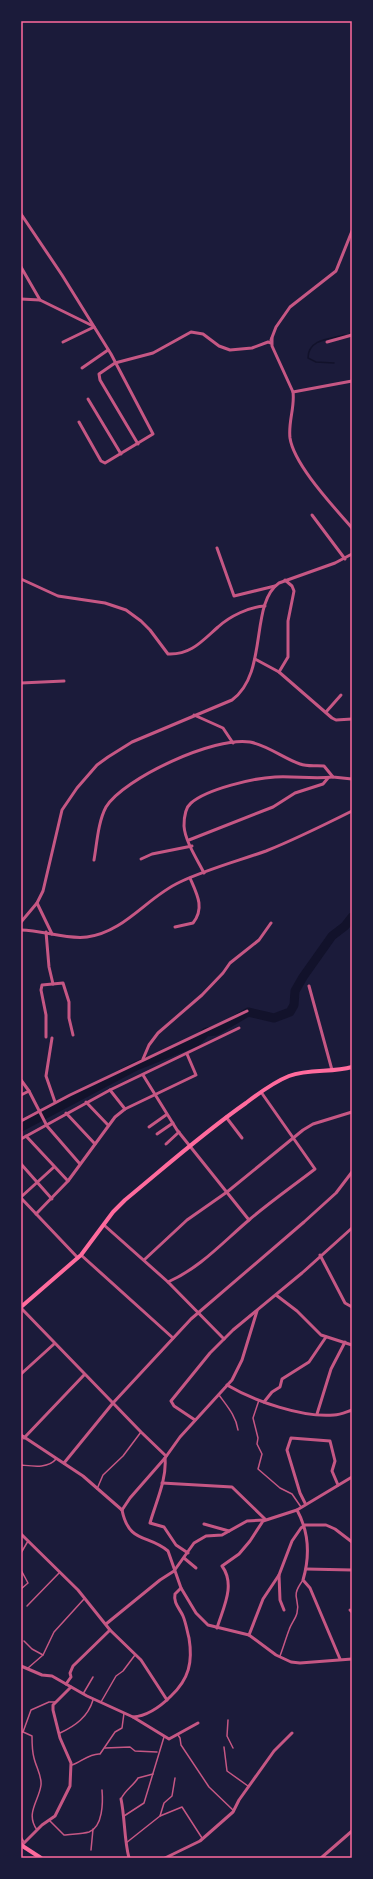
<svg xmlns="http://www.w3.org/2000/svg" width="373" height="1879" viewBox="0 0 373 1879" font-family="Literata,serif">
<rect width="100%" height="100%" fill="#1b1b3a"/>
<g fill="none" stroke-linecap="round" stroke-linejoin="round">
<g stroke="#12122b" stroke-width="1.5">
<path d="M350 333H352"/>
<path d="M334 363 316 362 308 358C308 339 330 339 345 335"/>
</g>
<path stroke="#12122b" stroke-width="9" d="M21 1127 136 1066 196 1042 206 1032 216 1031 248 1012 274 1018 290 1012 294 1005 295 991 303 977 332 936 345 926 352 917"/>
<g stroke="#c65784" stroke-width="1.5">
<path d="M219 1395C227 1406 236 1416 238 1430"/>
<path d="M259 1400 253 1418 258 1438 257 1444 262 1454 258 1469 280 1488 292 1494 301 1507"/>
<path d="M21 1465C32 1466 48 1469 56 1459"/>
<path d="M97 1489 103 1475 123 1456 141 1432"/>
<path d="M21 1553 28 1541"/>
<path d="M21 1570 28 1583 21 1589"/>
<path d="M27 1606 60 1572"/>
<path d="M24 1641 32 1649 43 1655"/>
<path d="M280 1656C283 1648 286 1638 289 1630 291 1624 296 1618 297 1613 301 1598 289 1599 303 1580"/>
<path d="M28 1668 43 1655 54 1632 84 1599"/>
<path d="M83 1694 93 1677"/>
<path d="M101 1702 116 1676 123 1671 135 1655"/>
<path d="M228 1720 227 1736 233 1748"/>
<path d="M21 1731 32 1736C32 1743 32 1751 34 1758 36 1767 42 1776 41 1785 39 1801 25 1813 37 1830"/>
<path d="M23 1732 31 1710 49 1702H56"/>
<path d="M60 1733C75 1726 88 1717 93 1700"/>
<path d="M178 1735 180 1738 181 1745 209 1787 234 1811"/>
<path d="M224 1747 227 1771 248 1786"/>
<path d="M105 1748 130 1747 135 1751 157 1752"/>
<path d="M72 1765C81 1762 90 1753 100 1754L115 1732 122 1728 124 1713"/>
<path d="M121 1799C125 1790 133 1786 138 1778L153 1774"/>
<path d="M124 1816 144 1803 164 1737"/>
<path d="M160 1816 164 1803 172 1796 175 1778"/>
<path d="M49 1820 64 1835C71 1834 82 1834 89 1832 103 1827 103 1802 102 1790"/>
<path d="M21 1837 24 1842"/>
<path d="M126 1843 160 1816 182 1807 202 1838"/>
<path d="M91 1850 93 1829"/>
</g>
<g stroke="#c65784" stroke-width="3">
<path d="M21 214 62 275 111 354 153 434 105 463 101 461 79 422"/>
<path d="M21 267 40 300"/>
<path d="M21 299 40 300 93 326"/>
<path d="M272 338V346L293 392C295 407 288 422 290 438 294 465 334 507 352 528"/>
<path d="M271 340 276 327 290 307 336 271 352 231"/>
<path d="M63 342 94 327"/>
<path d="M327 342 352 335"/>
<path d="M82 368 108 350"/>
<path d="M293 392 352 381"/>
<path d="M88 399 121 454"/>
<path d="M138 444 100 380 99 374 115 363 153 353 191 332 203 334 219 346 230 350 252 348 268 342 271 343"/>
<path d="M312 515 345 559"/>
<path d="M217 548 234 596 275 586"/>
<path d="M21 579 58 596 105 603 126 610 141 621 150 630 168 654C191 655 202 641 218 627 230 616 249 607 265 606"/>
<path d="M255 659 279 672 332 718 336 720 352 719"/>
<path d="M279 672 288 657V621L294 591 292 586 285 580"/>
<path d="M21 683 64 681"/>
<path d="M326 712 341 695"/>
<path d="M194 715 223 728 233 743"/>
<path d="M189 840 273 807 295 793 323 784 328 778"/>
<path d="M141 859 152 854 192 846"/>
<path d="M94 860C97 843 98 822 106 807 124 778 215 736 250 742 267 745 283 758 300 764 308 767 316 765 324 766L333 777 352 779"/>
<path d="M204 873C197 859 185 841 184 826 184 818 185 808 191 803 207 789 254 778 275 777 294 776 313 779 333 777"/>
<path d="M37 903 52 934"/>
<path d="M21 922 37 903 43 891 62 810 77 788 97 765 108 757 132 742 232 700C269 673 249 604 279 583L335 563 352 554"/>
<path d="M175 927 193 923C205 908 197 894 190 878"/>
<path d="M21 930C43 930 66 940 87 937 125 932 147 897 180 882 208 869 238 861 266 851 296 839 324 825 352 811"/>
<path d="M46 932 49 967 53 984"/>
<path d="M309 986 332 1070"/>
<path d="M46 1037V1015L41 990 42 985 63 983 69 1002V1018L73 1035"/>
<path d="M52 1038 46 1076 55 1102"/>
<path d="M143 1059 149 1045 158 1033 202 995 223 973 230 963 259 940 271 923"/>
<path d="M143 1075 177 1130 249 1220"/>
<path d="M21 1080 29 1091 47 1126 80 1164"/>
<path d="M110 1090 125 1109"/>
<path d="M21 1095 29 1091"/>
<path d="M86 1102 108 1125"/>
<path d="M66 1113 95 1144"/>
<path d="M226 1117 242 1138"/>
<path d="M21 1121 70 1095 247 1011"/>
<path d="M149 1127 166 1115"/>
<path d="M157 1134 173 1123"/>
<path d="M26 1136 68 1181"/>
<path d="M21 1139 110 1090 239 1028"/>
<path d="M166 1144 179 1132"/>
<path d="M21 1164 52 1199"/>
<path d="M21 1197 54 1167"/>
<path d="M21 1198 78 1258"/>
<path d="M36 1214 68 1181 115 1117 125 1109 196 1075 187 1054"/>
<path d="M104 1225 168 1282 224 1339"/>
<path d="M81 1255 173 1338"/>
<path d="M320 1255 345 1303 352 1307"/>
<path d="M144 1260 187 1220 227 1192 303 1130 313 1124 352 1112"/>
<path d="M168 1282C200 1268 223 1242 249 1220 270 1202 293 1186 315 1169L261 1092"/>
<path d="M276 1295 297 1311 321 1335 352 1345"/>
<path d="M21 1308 141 1432 166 1456"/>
<path d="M21 1374 54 1344"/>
<path d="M227 1385C254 1401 303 1418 334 1415 340 1415 346 1412 352 1410"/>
<path d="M264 1402 272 1392 280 1387 282 1379 309 1362 326 1337"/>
<path d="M317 1414 331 1369 345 1342"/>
<path d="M195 1420 174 1406 171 1401 210 1353 233 1330 302 1273 352 1228"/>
<path d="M21 1435 83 1476 122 1510"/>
<path d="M24 1438 84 1375"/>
<path d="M165 1458C167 1479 156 1502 150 1523L164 1527 176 1545 188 1553"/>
<path d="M64 1463 113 1403 191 1319 304 1222 336 1193 352 1172"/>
<path d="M162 1483 232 1487 265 1519"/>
<path d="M305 1503 300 1493 287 1450 291 1438 330 1441 335 1461 332 1471 338 1485"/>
<path d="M122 1510C129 1544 148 1534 168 1551L181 1588 196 1613 208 1625 249 1635 276 1655 291 1662 300 1663 352 1659"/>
<path d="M122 1510 130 1498 165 1458 180 1437 232 1380 242 1360 257 1311"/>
<path d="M297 1510C309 1532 310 1556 303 1580L310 1588 340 1659"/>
<path d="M204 1524 229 1531"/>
<path d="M21 1534 78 1590 110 1630 141 1660 167 1700"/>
<path d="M184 1558 196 1568"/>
<path d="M306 1569 352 1570"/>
<path d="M279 1575 280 1600 284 1610"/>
<path d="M350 1610 352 1612"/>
<path d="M106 1624 160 1580 174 1571 194 1543 206 1536 222 1535 247 1521 264 1520"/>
<path d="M217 1628C223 1608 236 1585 222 1566L239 1554 250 1541 263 1521 297 1510 352 1477"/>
<path d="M249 1635 263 1599 279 1575 292 1541 301 1528 305 1525H326L335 1529 352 1542"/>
<path d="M21 1666 42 1675 52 1676 87 1696 133 1717 169 1739 198 1723"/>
<path d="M66 1684 71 1677 70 1673 73 1666 110 1630"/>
<path d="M133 1717C148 1716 161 1706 171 1696 189 1679 193 1662 189 1638 187 1631 186 1623 183 1616 180 1609 173 1603 175 1594L181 1588"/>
<path d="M121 1799C125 1818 124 1839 129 1858"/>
<path d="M22 1845 42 1825 55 1816 70 1786 71 1763 60 1738 53 1710V1705L71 1687"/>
<path d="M165 1858 200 1841 233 1812 239 1800 274 1751 292 1733"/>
<path d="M321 1858 352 1831"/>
</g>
<g stroke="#ff6b9d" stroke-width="4">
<path d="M21 1307 81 1255 113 1212 125 1200C165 1167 203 1133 246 1103 259 1093 274 1082 289 1076 309 1068 332 1073 352 1067"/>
<path d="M21 1845 41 1858"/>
</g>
</g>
<rect width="373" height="1879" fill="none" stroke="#1b1b3a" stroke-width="44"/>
<rect x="22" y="22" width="329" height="1835" fill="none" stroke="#ff6b9d" stroke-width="1.5"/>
</svg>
